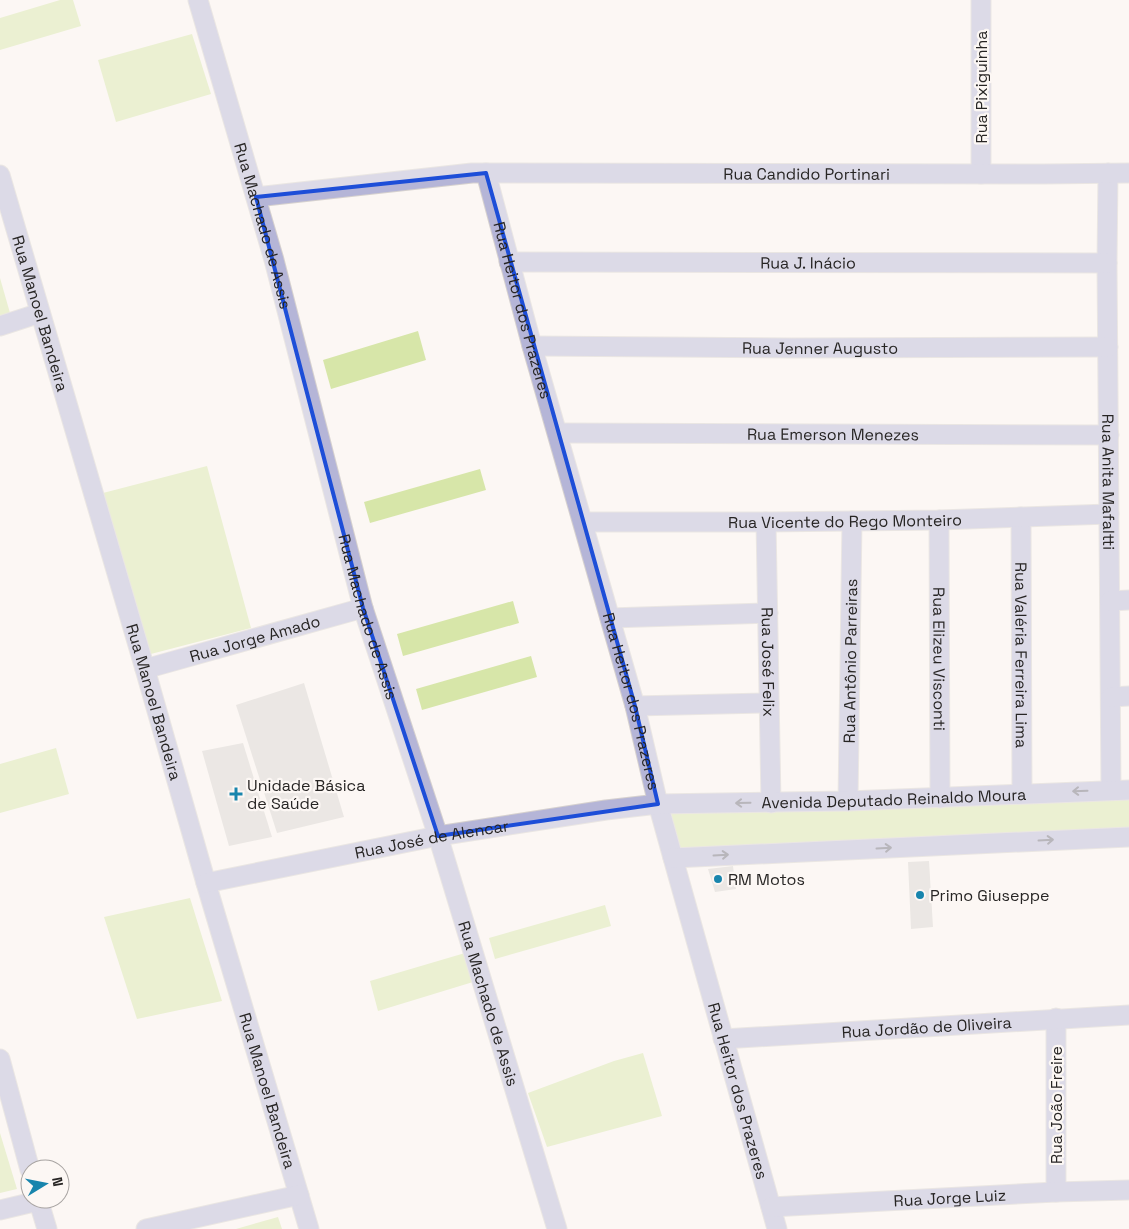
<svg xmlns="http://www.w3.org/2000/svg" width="1129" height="1229" viewBox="0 0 1129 1229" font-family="'Space Grotesk',sans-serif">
<rect width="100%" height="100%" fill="#fcf7f4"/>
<g fill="#d7e6a9">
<path d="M60 0H73L81 26 0 50V18Z"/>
<path d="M192 34 211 94 116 122 98 60Z"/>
<path d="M0 278 12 320 0 324Z"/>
<path d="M418 331 426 360 331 389 323 360Z"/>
<path d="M207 466 251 628 147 655 103 493Z"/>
<path d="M480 469 486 490 370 523 364 502Z"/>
<path d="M513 601 519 623 403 656 397 634Z"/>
<path d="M531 656 537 677 422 710 416 689Z"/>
<path d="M56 748 69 794 0 813V764Z"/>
<path d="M1129 790V837L673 858 658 804Z"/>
<path d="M190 898 222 1001 137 1019 104 917Z"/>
<path d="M605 905 611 926 495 959 489 938Z"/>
<path d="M465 953 473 982 378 1011 370 981Z"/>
<path d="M643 1053 662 1116 547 1147 528 1093 614 1061Z"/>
<path d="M0 1133 17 1189 0 1193Z"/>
<path d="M278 1217 282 1229H236Z"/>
</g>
<g fill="#d8d3d0">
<path d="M304 683 344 817 277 833 236 705Z"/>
<path d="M243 743 272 837 229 846 202 751Z"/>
<path d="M929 861 933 927 911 929 908 862Z"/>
<path d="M733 866 736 889 715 892 708 869Z"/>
</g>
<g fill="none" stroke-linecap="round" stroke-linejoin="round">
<defs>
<g id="minor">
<path id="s1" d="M198 0 274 260 363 608 438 836 557 1229"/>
<path id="s2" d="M486 173 532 346 635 706 658 804 673 858 777 1229"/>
<path id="s3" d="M1108 173 1107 263 1111 790"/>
<path d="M981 174V0"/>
<path id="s4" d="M0 175 145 669 206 883 309 1229"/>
<path id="s5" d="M256 197 472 173 1044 174 1129 173"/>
<path id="s6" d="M509 262 1107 263"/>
<path d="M0 326 40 313"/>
<path id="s7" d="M532 346 791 348 1108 347"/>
<path id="s8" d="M558 433 1109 435"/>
<path id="s9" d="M1021 517 1022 793"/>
<path id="s10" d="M939 520 940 798"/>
<path id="s11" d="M583 522H766L939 520 1109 514"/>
<path id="s12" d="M766 522 771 803"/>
<path d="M1110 601 1129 600"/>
<path d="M610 618 768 613"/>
<path id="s13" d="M145 669 363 608"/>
<path d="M1111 697 1129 696"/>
<path d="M635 706 769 703"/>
<path id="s14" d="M848 801 852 521"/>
<path d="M673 858 1129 837"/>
<path id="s15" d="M206 883 438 836 606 810 658 804 848 801 1129 790"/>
<path d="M1056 1018V1192"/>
<path id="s16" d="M723 1039 1129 1015"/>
<path d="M0 1059 30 1170"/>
<path d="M38 1199 47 1229"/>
<path id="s17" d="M771 1207 1056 1192 1129 1190"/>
<path d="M0 1210 38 1201"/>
<path d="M146 1229 299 1195"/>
</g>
</defs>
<use href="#minor" stroke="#d6d1cf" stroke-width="21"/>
<use href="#minor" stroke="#b5b5d7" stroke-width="19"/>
</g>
<defs><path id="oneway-shaft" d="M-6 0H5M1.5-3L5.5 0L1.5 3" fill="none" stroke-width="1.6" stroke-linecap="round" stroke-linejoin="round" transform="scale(1.25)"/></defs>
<g stroke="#676675">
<use href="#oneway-shaft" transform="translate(1080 791) rotate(178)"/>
<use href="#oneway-shaft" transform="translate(743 803) rotate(179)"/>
<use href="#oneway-shaft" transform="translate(1046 840) rotate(-3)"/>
<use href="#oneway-shaft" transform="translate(884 848) rotate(-3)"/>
<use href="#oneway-shaft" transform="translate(721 855) rotate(-3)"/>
</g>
<path d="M0 0H1129V1229H0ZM486 173 635 706 658 804 438 836 363 608 256 197Z" fill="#fcf7f4" fill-opacity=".55" fill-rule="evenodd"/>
<path fill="none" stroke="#1d4ed8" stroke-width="4" stroke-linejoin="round" d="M486 173 635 706 658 804 438 836 363 608 256 197Z"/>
<g fill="#1885ad" stroke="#fcf7f4" stroke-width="2">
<path d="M233.5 786.5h5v5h5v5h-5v5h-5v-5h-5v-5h5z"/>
<circle cx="718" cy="879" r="5"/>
<circle cx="920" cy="895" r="5"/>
</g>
<g text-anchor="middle" stroke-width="4.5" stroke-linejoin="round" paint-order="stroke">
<g font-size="16" fill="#272524" stroke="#fcf7f4">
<text transform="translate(981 87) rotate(-90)" y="6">Rua Pixiguinha</text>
<text dy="6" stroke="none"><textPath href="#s5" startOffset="552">Rua Candido Portinari</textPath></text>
<text dy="6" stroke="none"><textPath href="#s1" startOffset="235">Rua Machado de Assis</textPath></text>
<text dy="6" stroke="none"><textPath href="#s6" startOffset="299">Rua J. Inácio</textPath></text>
<text dy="6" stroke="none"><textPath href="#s2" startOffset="142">Rua Heitor dos Prazeres</textPath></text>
<text dy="6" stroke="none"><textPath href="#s4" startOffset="144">Rua Manoel Bandeira</textPath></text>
<text dy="6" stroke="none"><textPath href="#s7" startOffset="288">Rua Jenner Augusto</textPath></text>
<text dy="6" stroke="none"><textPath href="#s8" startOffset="275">Rua Emerson Menezes</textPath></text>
<text dy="6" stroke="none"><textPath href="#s3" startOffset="309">Rua Anita Mafaltti</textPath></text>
<text dy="6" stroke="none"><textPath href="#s11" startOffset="262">Rua Vicente do Rego Monteiro</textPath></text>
<text dy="6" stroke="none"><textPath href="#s1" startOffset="640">Rua Machado de Assis</textPath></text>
<text dy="6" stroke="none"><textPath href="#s13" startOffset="114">Rua Jorge Amado</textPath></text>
<text dy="6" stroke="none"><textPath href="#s9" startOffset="138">Rua Valéria Ferreira Lima</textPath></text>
<text dy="6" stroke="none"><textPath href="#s10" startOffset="139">Rua Elizeu Visconti</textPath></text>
<text dy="6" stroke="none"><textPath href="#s14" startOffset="140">Rua Antônio Parreiras</textPath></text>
<text dy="6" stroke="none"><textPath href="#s12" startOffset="140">Rua José Felix</textPath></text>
<text dy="6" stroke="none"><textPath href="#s2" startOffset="548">Rua Heitor dos Prazeres</textPath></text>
<text dy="6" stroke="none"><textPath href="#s4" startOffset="549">Rua Manoel Bandeira</textPath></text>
<text dy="6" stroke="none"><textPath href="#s15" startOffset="695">Avenida Deputado Reinaldo Moura</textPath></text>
<text dy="6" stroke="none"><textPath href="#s15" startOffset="230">Rua José de Alencar</textPath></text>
<text dy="6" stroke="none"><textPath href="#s1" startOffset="1045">Rua Machado de Assis</textPath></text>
<text dy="6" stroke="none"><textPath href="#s16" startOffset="204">Rua Jordão de Oliveira</textPath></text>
<text dy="6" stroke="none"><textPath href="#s4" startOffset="954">Rua Manoel Bandeira</textPath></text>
<text dy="6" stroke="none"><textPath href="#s2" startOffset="952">Rua Heitor dos Prazeres</textPath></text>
<text transform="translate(1056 1105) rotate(-90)" y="6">Rua João Freire</text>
<text dy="6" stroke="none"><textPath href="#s17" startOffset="179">Rua Jorge Luiz</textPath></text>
</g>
<g font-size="16" fill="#272524" stroke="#fcf7f4" text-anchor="start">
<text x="247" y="791">Unidade Básica<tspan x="247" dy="18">de Saúde</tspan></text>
<text x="728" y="885">RM Motos</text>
<text x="930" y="901">Primo Giuseppe</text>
</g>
</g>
<g transform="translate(45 1184) rotate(80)"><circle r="24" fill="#fcf7f4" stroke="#a7a3a1"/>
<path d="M0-4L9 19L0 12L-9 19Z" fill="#1885ad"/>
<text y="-8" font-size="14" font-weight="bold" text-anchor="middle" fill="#272524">N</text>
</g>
</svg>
